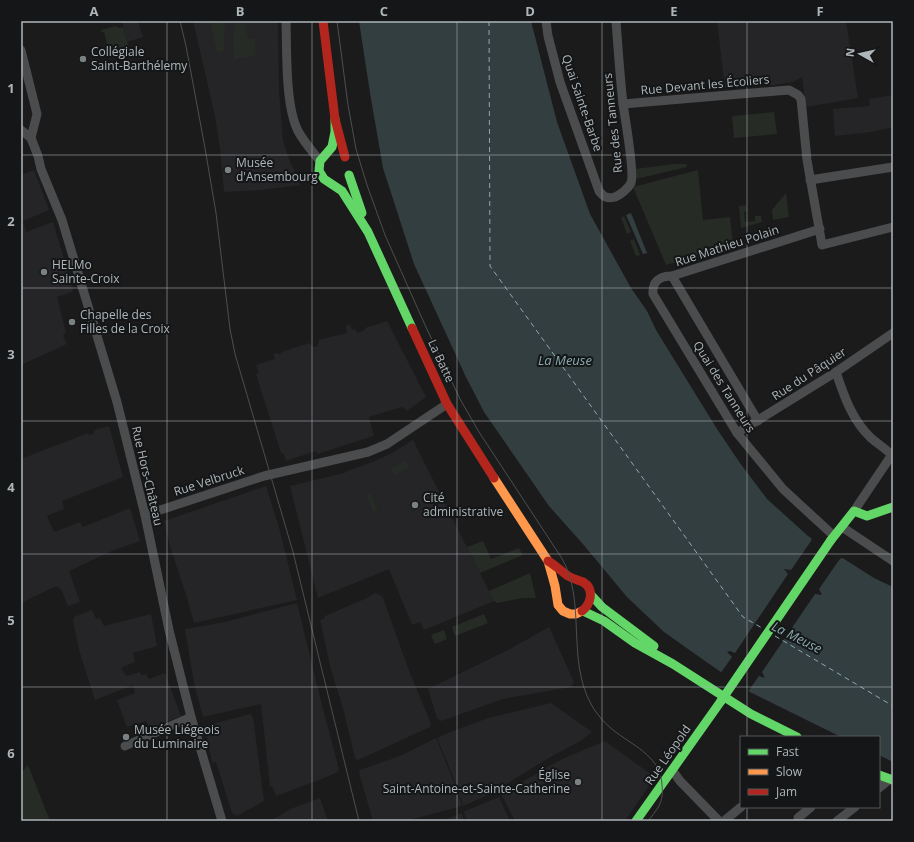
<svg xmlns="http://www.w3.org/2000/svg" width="914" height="842" viewBox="0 0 914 842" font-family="'Open Sans',sans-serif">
<rect width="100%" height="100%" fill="#1b1b1b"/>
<g fill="#252527">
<path d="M122 21H138L143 37 127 42Z"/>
<path d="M193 21H278L279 91 283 141 288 156 300 185 260 190 224 192 220 149 215 116Z"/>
<path d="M717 21H846L858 98 806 107 802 77 793 82 774 85H753L725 88Z"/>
<path d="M893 95V127L871 132 835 136 833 109 870 106 869 99Z"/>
<path d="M34 170 49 210 23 221 26 232 53 222 73 290 72 292 57 297 66 333 64 334 63 336 67 344 21 365V175Z"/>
<path d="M387 321 426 397 407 411 402 407 369 417 374 436 317 454 316 451 286 461 283 453H281L256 374 259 373 256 365 275 359 273 354 277 353 280 355 282 352 309 343 313 347H316L318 345 319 340 346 333 347 331 345 326 350 324 352 330 355 329 357 333 365 330V328Z"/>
<path d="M109 426 123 477 62 501 64 509 47 516 54 532 80 522 83 527 130 508 140 541 114 550 69 571 80 602 68 606 61 589 56 586 21 603V459L88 433 89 435 94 434V430Z"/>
<path d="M413 440 494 601 424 630 420 622 412 625 389 569 318 598 290 486 347 472V471L370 463 392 453Z"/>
<path d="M266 486 280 531 297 600 194 623 187 598 170 546 164 521Z"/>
<path d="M375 593 380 595 383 598 408 668 431 724 430 727 358 760 355 758 343 708 331 670 320 620 325 618V616L367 598Z"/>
<path d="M297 603 321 701 339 769 338 772 319 780 276 796 272 786 270 787 261 704 203 717 194 683 185 629 225 622Z"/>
<path d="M92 610 96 619 100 618 104 626 151 614 157 646 133 653 135 662 121 668 126 676 140 672 141 675 146 674 149 679 165 673 181 716 149 729 146 721 127 727 117 700 135 693 133 685 95 700 79 650 73 621 74 617Z"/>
<path d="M549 627 574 682 571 687 503 699 441 721 437 718 428 689 508 650Z"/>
<path d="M551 703 592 732 582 740 547 759 490 794 463 806 456 784 437 738 448 733 488 718Z"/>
<path d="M250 714 253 717 264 801 237 816 232 813 216 762 212 763 205 726Z"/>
<path d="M436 738 457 790 462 806 406 821H373L359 773 360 770 400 756Z"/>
<path d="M605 741 652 775 653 780 625 821H515L501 794 562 759Z"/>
<path d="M499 797 510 821H467L464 812 465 811Z"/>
<path d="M320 798 328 821H270L293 808Z"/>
<path d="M462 813 464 821H437L446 819Z"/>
</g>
<g fill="#262b25">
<path d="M210 21H226L224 33 225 50 217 53Z"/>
<path d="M236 21H244L248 39H255L256 55 234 59 233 34Z"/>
<path d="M116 26 118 28 123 27 130 51 113 55 111 47 108 48 104 32H101V30Z"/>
<path d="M774 112 777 134 734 138 732 116Z"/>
<path d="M674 164H686L687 167 636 179 635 169Z"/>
<path d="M698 170 703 220 730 217 733 245 666 265 633 187Z"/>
<path d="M786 193 789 217 773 220 772 210Z"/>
<path d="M746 205 747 211 744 212 745 222 755 221V216H761L762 222 741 228 739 206Z"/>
<path d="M624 216 631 232 627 234 621 218Z"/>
<path d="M634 239 640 255 636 256 630 241Z"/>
<path d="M406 461 409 468 394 475 391 468Z"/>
<path d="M370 493 378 511 373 512 366 495Z"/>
<path d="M483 541 491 559 519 548 523 555 480 573 467 547Z"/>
<path d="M530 573 536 598H523L497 603 494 601 489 591Z"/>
<path d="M484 614 488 623 455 636 452 627Z"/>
<path d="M444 630 447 639 435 644 431 635Z"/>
<path d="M28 765 50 821H21V773Z"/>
</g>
<g fill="#333e40">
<path d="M359 21H531L557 122 590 214 631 288 647 311 656 330 717 429 740 463 767 499 808 536 874 578 893 587V762L879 755V737H841L750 692 705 661 664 632 627 597 582 543 549 506 484 412 465 375 414 264 383 168 370 93Z"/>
<path d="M631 213 647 253 643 254 626 215Z"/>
</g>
<path fill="#1b1b1b" d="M812 536 844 557 840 559 837 563 819 589 822 595 815 594 762 672 765 678 759 676 747 693 720 674 732 657 727 652 730 651 735 653 788 574 784 569 791 570 811 541Z"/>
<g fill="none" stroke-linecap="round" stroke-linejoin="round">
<g stroke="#8aabb1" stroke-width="1" stroke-dasharray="5 4" stroke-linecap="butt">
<path d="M489 21 490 266 743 617 762 628"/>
<path d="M775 636 893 706"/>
</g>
<g stroke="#4b4c4d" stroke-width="9">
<path d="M286 21C287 51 285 105 298 131 304 142 312 151 320 161"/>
<path d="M546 21 548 36 560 82 599 191C604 197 607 199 615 197 620 195 628 189 631 183 635 173 625 118 623 104 620 76 618 49 616 21"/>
<path d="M21 50 37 114 31 138 38 156 41 169 62 220 117 402 145 515 169 630 191 717 222 821"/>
<path d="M623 104 789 90 798 95 801 99 807 160 822 245 893 227"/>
<path d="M21 130 31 138"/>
<path d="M810 180 893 167"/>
<path d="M820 229 672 276C660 276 652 281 653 294L737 433 783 489 834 536"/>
<path d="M672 276 758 421"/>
<path d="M836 372C844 396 852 420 871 438 878 444 886 449 893 456"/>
<path d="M737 433 836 372 893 333"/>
<path d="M854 511 893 453"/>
<path d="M145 515 264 476 368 452 387 444 447 404"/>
<path d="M842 527 893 561"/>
<path d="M125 746 191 717"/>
<path d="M672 770 680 781 719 821"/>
<path d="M879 788 890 779"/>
<path d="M798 818 811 807"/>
<path d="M724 821 741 807"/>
<path d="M837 821 855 807"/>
</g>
<g stroke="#63d668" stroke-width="9">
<path d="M335 119V132L332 147 320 161 319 171 324 179 342 191 368 232 412 328"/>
<path d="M349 175 362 213"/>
<path d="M831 540 854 511 867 516 893 507"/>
<path d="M591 595 602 607 654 646"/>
<path d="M583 611 604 621 635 643 673 664 751 714 797 737"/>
<path d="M879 775 893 780"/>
<path d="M636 821 721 701"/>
</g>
<path stroke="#ff974d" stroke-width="9" d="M494 478 548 561 555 586 558 605 563 611 570 614H576L582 611"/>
<g stroke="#b3261e" stroke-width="9">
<path d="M323 21 335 119 345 157"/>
<path d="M412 328 447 404 494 478"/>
<path d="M548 561C555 565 561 571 568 576 573 579 578 580 583 582 595 589 591 604 582 611"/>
</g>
<g stroke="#4c4e4f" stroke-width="1">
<path d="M180 21 186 46 205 148 216 213 230 329 235 354 293 552 359 821"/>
<path d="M337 21 348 105 356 149 367 185 385 235 425 325 460 399 479 432 561 557C587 599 566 659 591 704 597 715 606 725 617 733 636 747 661 758 662 785 663 792 662 800 659 806 656 811 652 816 648 821"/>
</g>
<path stroke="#63d668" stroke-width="9" d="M721 701 831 540"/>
</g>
<path fill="none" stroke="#aeb6ba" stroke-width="1" stroke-opacity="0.55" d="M167 21V821M312 21V821M457 21V821M602 21V821M747 21V737M21 155H893M21 288H893M21 421H893M21 554H893M21 687H893M747 807V821"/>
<g fill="#7b8082" stroke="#151617" stroke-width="1.5">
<circle cx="83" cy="59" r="4"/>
<circle cx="228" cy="170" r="4"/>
<circle cx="44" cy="272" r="4"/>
<circle cx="72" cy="322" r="4"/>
<circle cx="415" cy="505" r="4"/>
<circle cx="126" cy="737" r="4"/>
<circle cx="578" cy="782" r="4"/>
</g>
<g text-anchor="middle" stroke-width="4" stroke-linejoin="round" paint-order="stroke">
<g font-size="12" fill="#aeb6ba" stroke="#151617" text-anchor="start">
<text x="91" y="56">Collégiale<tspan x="91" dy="14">Saint-Barthélemy</tspan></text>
<text x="236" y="167">Musée<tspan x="236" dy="14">d'Ansembourg</tspan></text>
<text x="52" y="269">HELMo<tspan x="52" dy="14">Sainte-Croix</tspan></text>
<text x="80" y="319">Chapelle des<tspan x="80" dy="14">Filles de la Croix</tspan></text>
<text x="423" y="502">Cité<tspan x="423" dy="14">administrative</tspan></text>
<text x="134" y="734">Musée Liégeois<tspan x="134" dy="14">du Luminaire</tspan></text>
<text x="570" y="779" text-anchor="end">Église<tspan x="570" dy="14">Saint-Antoine-et-Sainte-Catherine</tspan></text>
</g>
<g font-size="12" fill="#aeb6ba" stroke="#151617">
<text transform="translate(705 85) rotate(-5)" y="4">Rue Devant les Écoliers</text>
<text transform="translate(582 103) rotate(71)" y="4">Quai Sainte-Barbe</text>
<text transform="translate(613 123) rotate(-96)" y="4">Rue des Tanneurs</text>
<text transform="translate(727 246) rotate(-18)" y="4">Rue Mathieu Polain</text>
<text transform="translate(441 361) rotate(65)" y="4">La Batte</text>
<text transform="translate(809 374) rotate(-33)" y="4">Rue du Pâquier</text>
<text transform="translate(724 387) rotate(58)" y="4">Quai des Tanneurs</text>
<text transform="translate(147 476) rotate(77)" y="4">Rue Hors-Château</text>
<text transform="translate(209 481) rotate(-18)" y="4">Rue Velbruck</text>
<text transform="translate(668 755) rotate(-55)" y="4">Rue Léopold</text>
</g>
<g font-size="13" font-style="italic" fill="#8aabb1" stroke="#151617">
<text x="565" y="365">La Meuse</text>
<text transform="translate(797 637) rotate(27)" y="5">La Meuse</text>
</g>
</g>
<rect width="914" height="842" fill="none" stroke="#151617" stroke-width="44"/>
<rect x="740" y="736" width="140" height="72" fill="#151617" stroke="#525658"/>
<rect x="748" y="749" width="20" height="6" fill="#63d668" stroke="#525658"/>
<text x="776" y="756" font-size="12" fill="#aeb6ba">Fast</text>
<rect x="748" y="769" width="20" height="6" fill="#ff974d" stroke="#525658"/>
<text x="776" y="776" font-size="12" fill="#aeb6ba">Slow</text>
<rect x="748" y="789" width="20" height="6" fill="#b3261e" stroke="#525658"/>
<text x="776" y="796" font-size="12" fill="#aeb6ba">Jam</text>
<g transform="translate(860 54) rotate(278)" stroke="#151617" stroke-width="3" paint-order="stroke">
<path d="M0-3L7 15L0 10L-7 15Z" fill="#aeb6ba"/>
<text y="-6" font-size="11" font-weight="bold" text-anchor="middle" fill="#aeb6ba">N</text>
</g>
<rect x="22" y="22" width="870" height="798" fill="none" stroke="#aeb6ba" stroke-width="1.5"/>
<g font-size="13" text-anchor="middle" font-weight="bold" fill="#aeb6ba">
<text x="94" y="16">A</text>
<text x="240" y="16">B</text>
<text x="384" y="16">C</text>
<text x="530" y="16">D</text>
<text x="674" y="16">E</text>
<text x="820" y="16">F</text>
<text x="11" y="93">1</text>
<text x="11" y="226">2</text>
<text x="11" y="359">3</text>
<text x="11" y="492">4</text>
<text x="11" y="625">5</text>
<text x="11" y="758">6</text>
</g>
</svg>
